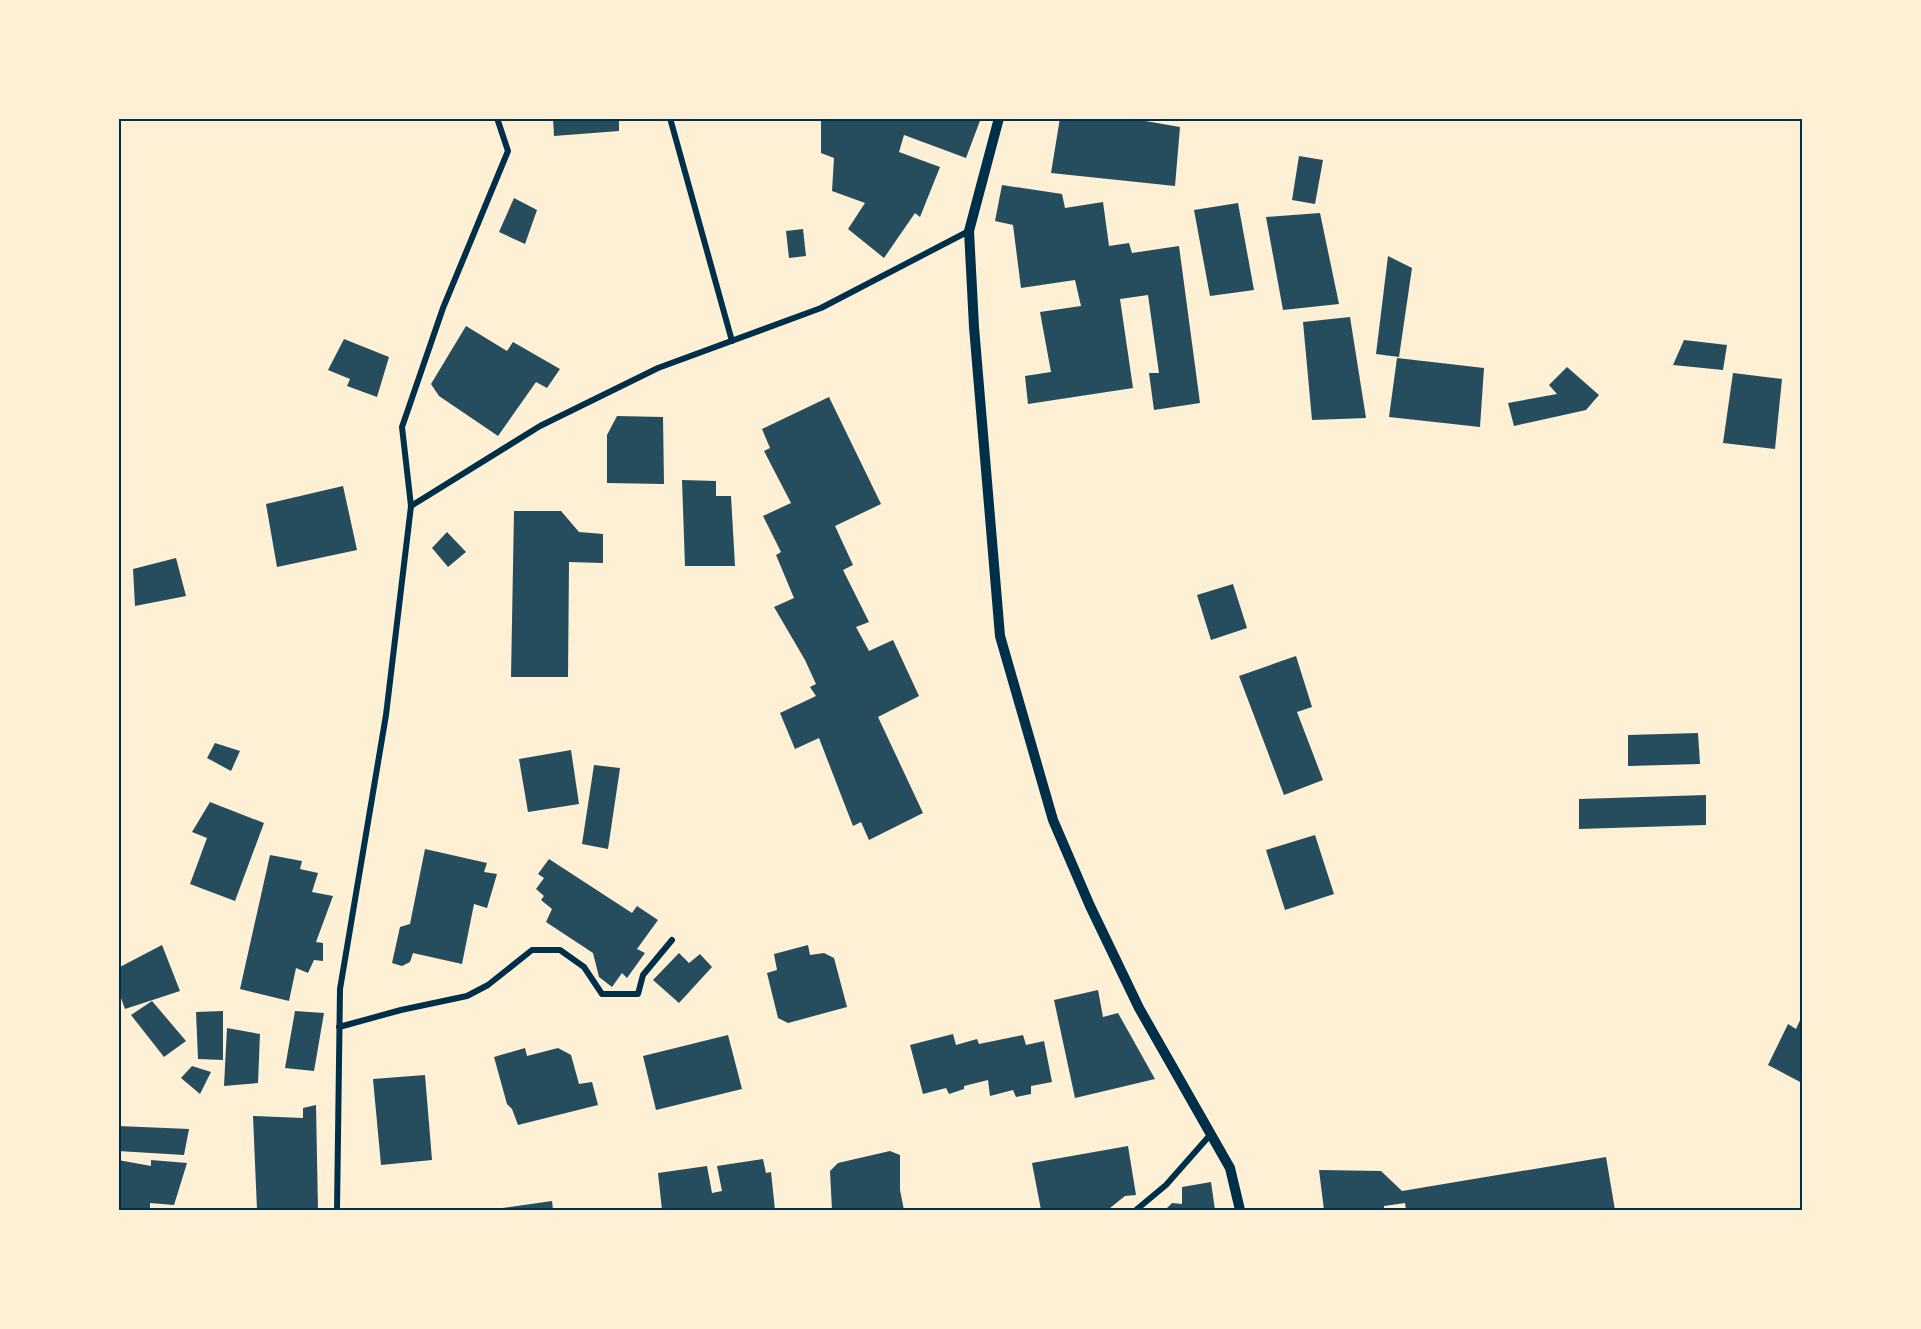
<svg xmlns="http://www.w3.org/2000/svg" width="1921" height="1329" viewBox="0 0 1921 1329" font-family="'Nunito Sans',sans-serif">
<rect width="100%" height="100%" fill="#fdf0d5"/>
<g fill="#264d5e">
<path d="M553 118H619V131L554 136Z"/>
<path d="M821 118H981L966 158 904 135 899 152 940 167 920 217 915 213 884 258 848 229 865 203 832 191 834 158 821 153Z"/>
<path d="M1060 118H1128L1180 127 1175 186 1051 173Z"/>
<path d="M1299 156 1323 160 1315 204 1292 200Z"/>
<path d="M1002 185 1062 194 1065 208 1103 202 1109 246 1129 243 1132 253 1179 246 1200 403 1154 410 1149 373H1159L1148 295 1120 299 1133 388 1028 404 1025 376 1051 372 1040 312 1081 306 1075 280 1021 288 1013 225 995 221Z"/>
<path d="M514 198 537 210 525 244 499 232Z"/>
<path d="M1238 203 1254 290 1210 296 1194 210Z"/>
<path d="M1320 213 1339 304 1283 310 1266 217Z"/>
<path d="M803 229 806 256 789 258 786 231Z"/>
<path d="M1388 256 1412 268 1399 357 1376 354Z"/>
<path d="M1350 317 1366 418 1312 420 1303 322Z"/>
<path d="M466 326 507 351 513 342 560 369 547 388 536 382 498 436 439 396 431 384Z"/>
<path d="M344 339 389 357 377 397 347 386 350 379 328 370Z"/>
<path d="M1684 340 1727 345 1723 370 1673 365Z"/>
<path d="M1397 358 1484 368 1480 427 1389 417Z"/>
<path d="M1567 367 1599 395 1586 410 1514 426 1508 403 1557 394 1549 385Z"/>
<path d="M1733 373 1782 379 1775 449 1723 443Z"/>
<path d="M829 397 881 504 835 526 853 565 843 570 869 622 856 627 869 651 893 640 919 696 878 717 923 813 869 840 861 822 853 826 819 738 795 749 780 713 816 696 810 687 816 684 805 660 774 607 794 598 776 555 781 552 763 516 791 503 764 451 770 448 762 429Z"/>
<path d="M617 416 663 417 664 484 607 483V435Z"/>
<path d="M682 480 716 481V496H731L735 566H685Z"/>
<path d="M343 486 357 550 277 567 266 504Z"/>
<path d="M514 511H561L579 532 603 534V563L569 562 568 677H511Z"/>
<path d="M447 532 466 552 448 567 432 548Z"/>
<path d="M176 558 186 596 135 606 133 569Z"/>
<path d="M1233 584 1247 628 1211 640 1197 595Z"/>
<path d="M1296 656 1312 707 1297 712 1323 780 1284 795 1239 676Z"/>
<path d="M1698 733 1700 764 1628 766V735Z"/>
<path d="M215 743 240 751 231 771 207 758Z"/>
<path d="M571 750 579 804 528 812 519 759Z"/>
<path d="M594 765 620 768 608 849 582 844Z"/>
<path d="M1706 795V825L1579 829V799Z"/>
<path d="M210 802 264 823 235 901 190 884 207 838 192 832Z"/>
<path d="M1315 835 1334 894 1285 910 1266 850Z"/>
<path d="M425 849 487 863 484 872 497 874 487 908 474 904 462 964 413 953 410 962 402 966 392 963 400 927 410 924Z"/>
<path d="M270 855 302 861 300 869 318 873 312 892 333 896 316 942 323 943V961L314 960 308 973 296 968 289 1001 240 989Z"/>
<path d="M549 859 632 913 637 906 658 920 637 949 645 953 627 978 622 973 612 987 599 977 593 953 546 922 552 909 541 900 544 896 536 889 544 878 538 874Z"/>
<path d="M162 945 180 991 125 1009 118 990V968Z"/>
<path d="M808 945 810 955 824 953 834 958 847 1007 788 1023 778 1018 767 973 777 970 774 954Z"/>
<path d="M679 953 689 963 700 954 712 967 679 1003 653 980Z"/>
<path d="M1098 990 1103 1017 1118 1013 1155 1079 1075 1098 1054 1000Z"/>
<path d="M152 1001 186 1041 164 1057 131 1015Z"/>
<path d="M223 1011V1060L198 1059 196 1012Z"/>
<path d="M295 1011 324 1013 314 1071 285 1068Z"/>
<path d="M1802 1016V1083L1768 1065 1788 1024 1796 1029Z"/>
<path d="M227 1028 260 1034 258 1083 224 1086Z"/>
<path d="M953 1034 956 1045 977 1039 979 1044 1023 1035 1026 1045 1044 1041 1052 1082 1031 1086V1094L1016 1097 1013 1090 990 1096 988 1080 964 1086V1089L949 1094 946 1088 923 1094 910 1045Z"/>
<path d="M728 1035 742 1089 656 1110 643 1056Z"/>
<path d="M525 1048 527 1056 558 1048 571 1055 579 1084 592 1082 598 1105 518 1125 512 1109 507 1104 494 1057Z"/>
<path d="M192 1066 211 1072 200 1094 181 1078Z"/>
<path d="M425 1075 432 1160 381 1165 373 1079Z"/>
<path d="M316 1105 318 1210H257L253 1116 303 1118V1108Z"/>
<path d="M118 1126 189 1129 184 1155 118 1151Z"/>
<path d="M1128 1146 1136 1195 1125 1196 1110 1208 1097 1210H1041L1032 1163Z"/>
<path d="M890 1151 900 1155V1190L904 1210H832L830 1171 838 1163Z"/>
<path d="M1606 1157 1615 1210H1406L1405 1203 1384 1206V1210H1324L1319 1170 1381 1171 1402 1191Z"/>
<path d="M763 1159 766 1173 771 1172 775 1210H662L658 1173 707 1166 712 1193 722 1191 717 1166Z"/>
<path d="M118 1160 151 1166V1160L187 1163 174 1205 150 1203V1210H118Z"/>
<path d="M1211 1182 1215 1210H1165L1172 1203 1182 1204V1187Z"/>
<path d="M552 1201 553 1210H495V1209Z"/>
</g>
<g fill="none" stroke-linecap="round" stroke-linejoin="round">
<g stroke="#003049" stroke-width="6">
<path d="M670 118 732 341"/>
<path d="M411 506 402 427 443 308 508 151 497 118"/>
<path d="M339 1027 401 1010 467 996 488 985 532 950H560L584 967 602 994H638L643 975 672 940"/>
<path d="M337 1210 340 989 386 715 411 506 540 426 658 368 821 308 969 231"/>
<path d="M1136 1210 1166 1185 1211 1134"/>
</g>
<path stroke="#003049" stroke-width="10" d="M999 118 969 231 974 327 1000 636 1053 820 1090 906 1139 1008 1230 1168 1240 1210"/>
</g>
<rect width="1921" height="1329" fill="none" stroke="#fdf0d5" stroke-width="240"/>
<rect x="120" y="120" width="1681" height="1089" fill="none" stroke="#003049" stroke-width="2"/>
</svg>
